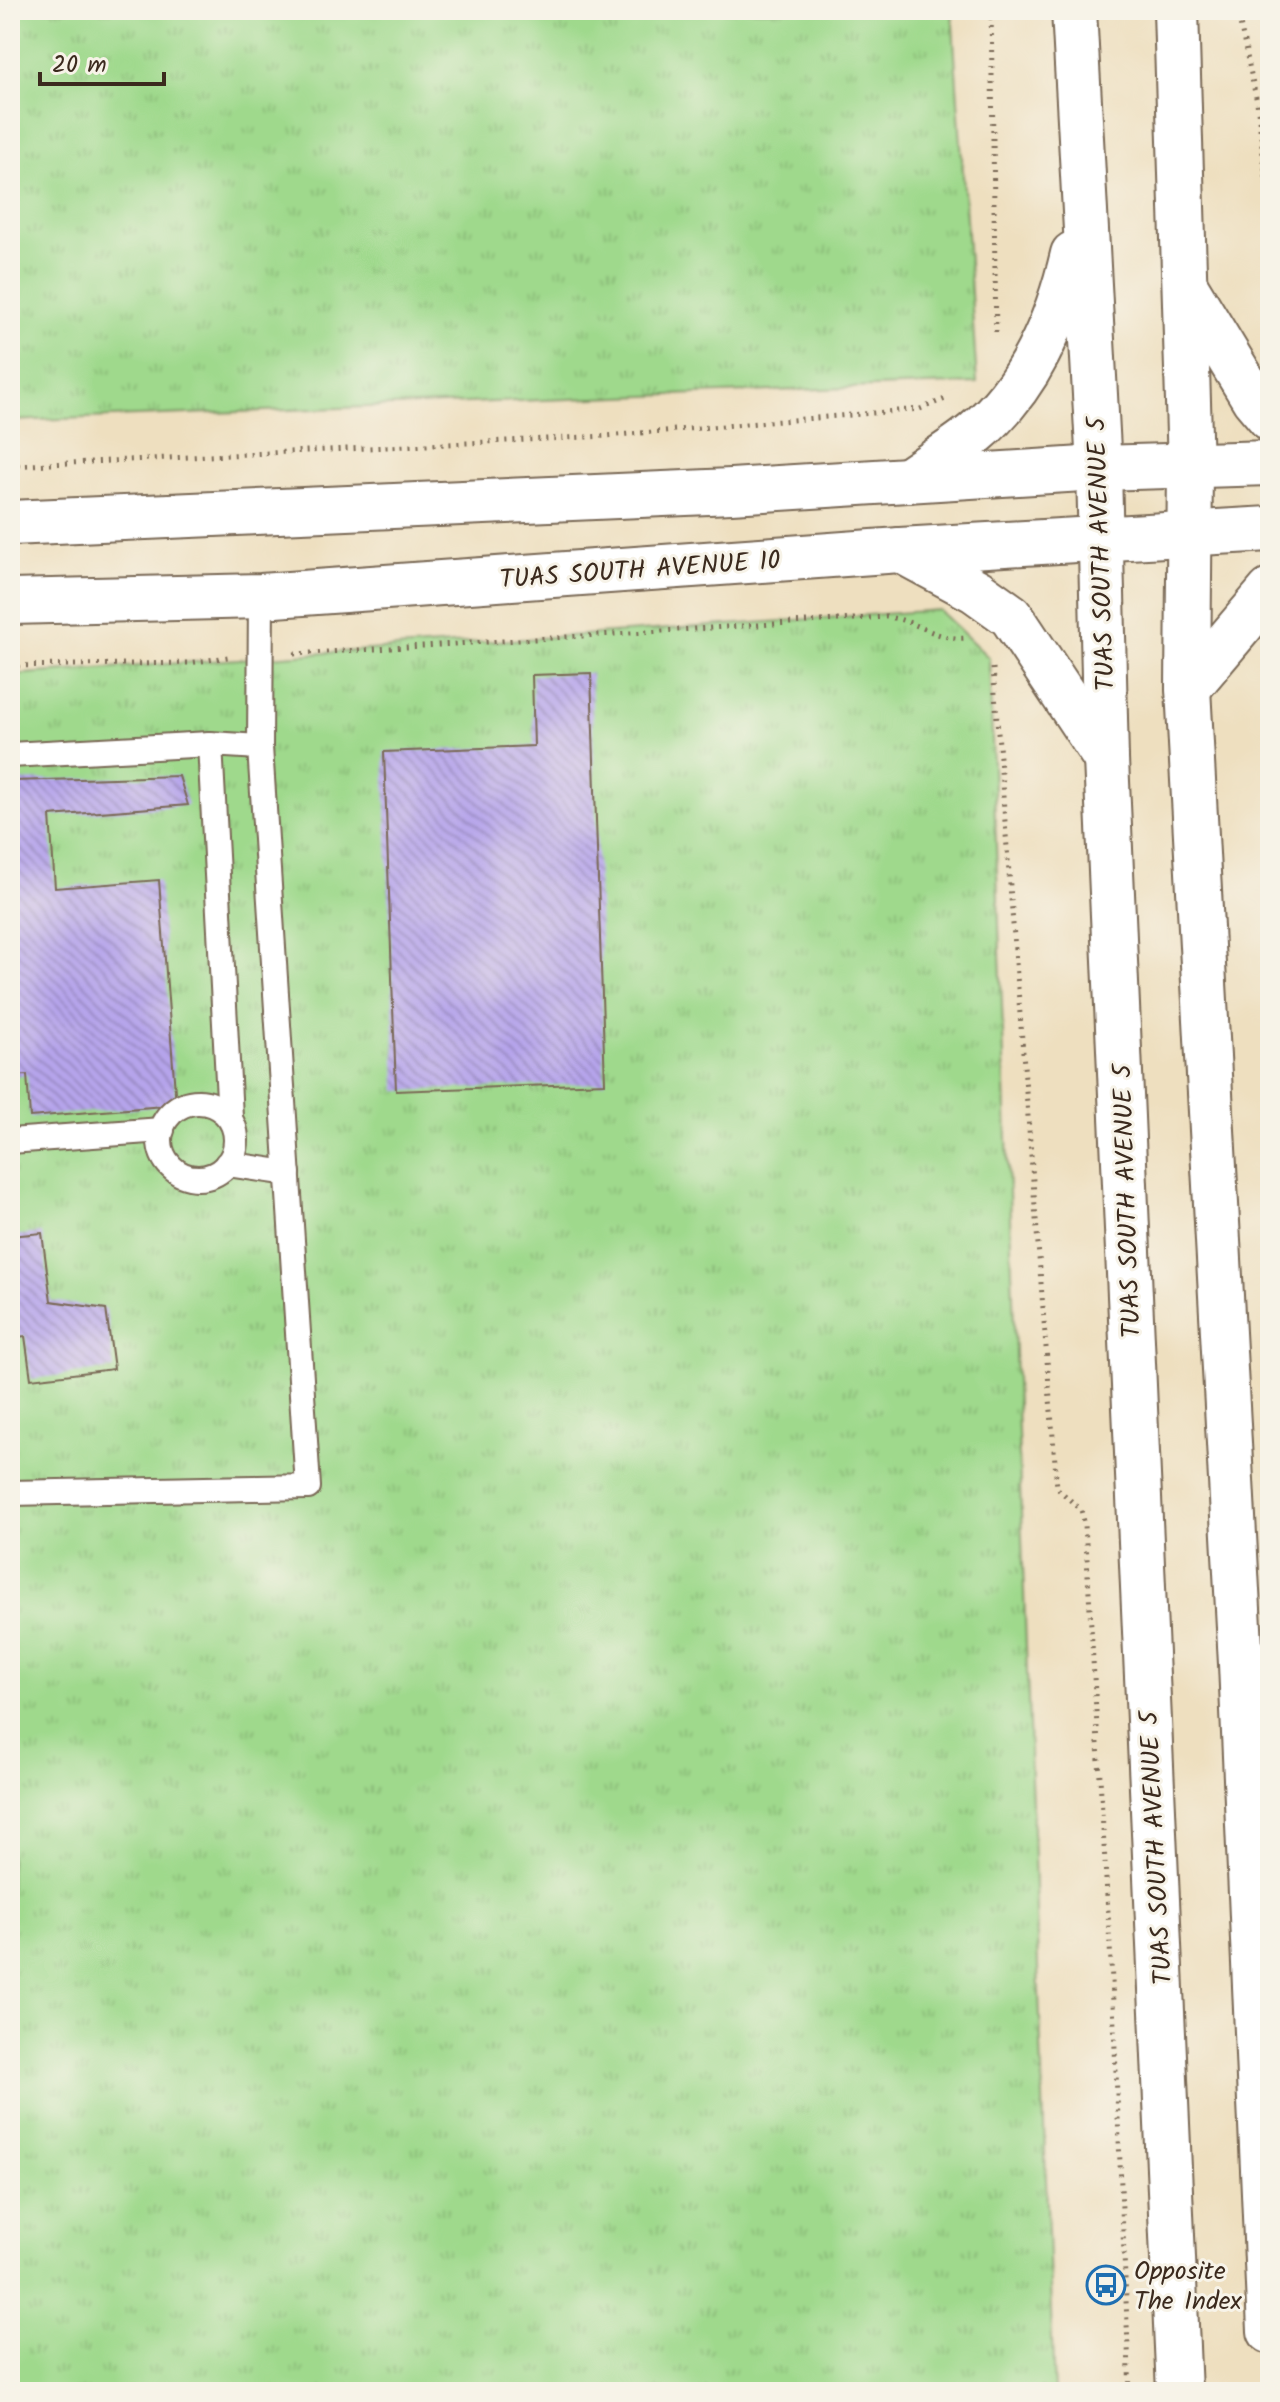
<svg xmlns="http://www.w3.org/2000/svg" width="1280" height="2402" viewBox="0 0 1280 2402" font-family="Kalam,sans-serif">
<defs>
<pattern id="grass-tufts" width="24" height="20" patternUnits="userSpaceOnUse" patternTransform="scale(2)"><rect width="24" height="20" fill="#9fd98c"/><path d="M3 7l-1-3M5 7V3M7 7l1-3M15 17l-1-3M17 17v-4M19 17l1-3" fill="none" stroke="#8aba78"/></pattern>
<pattern id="building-back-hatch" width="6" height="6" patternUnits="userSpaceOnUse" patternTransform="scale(2)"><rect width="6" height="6" fill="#b6a4eb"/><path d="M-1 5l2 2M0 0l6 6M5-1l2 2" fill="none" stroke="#9586be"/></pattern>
</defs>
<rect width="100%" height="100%" fill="#f7f3e8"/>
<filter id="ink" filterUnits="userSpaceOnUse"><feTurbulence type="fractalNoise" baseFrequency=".0125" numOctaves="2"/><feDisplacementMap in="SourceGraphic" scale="16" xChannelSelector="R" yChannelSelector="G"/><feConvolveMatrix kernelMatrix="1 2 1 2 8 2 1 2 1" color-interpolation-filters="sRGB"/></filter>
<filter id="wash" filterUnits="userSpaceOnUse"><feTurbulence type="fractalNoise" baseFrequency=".006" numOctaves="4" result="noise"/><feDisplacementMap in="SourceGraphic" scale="32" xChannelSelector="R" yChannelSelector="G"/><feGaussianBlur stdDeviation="1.8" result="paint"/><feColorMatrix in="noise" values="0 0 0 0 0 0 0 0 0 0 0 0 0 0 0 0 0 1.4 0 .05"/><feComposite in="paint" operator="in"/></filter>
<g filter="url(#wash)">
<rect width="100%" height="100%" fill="#eedfbf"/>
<g fill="url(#grass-tufts)" stroke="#6d8255" stroke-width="2">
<path d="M10 10H952L977 383 10 421Z"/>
<path d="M939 610 989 658 1054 2392H10V675Z"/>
</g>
<g id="blocks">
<g fill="url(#building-back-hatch)">
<path d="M591 673 605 1083 396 1091 384 752 534 746 532 675Z"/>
<path d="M179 776 188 805 50 816 55 888 159 880 176 1105 30 1117 27 1075 10 1076V787L13 781Z"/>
<path d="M42 1233 51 1301 106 1309 114 1369 31 1379 25 1336 10 1338V1236Z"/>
</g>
</g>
</g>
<g filter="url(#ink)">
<use href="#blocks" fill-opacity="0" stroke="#7a6956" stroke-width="2"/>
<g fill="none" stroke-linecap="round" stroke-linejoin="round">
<defs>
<g id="service">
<path d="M210 744 230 1117"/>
<path d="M10 755 210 744 260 747"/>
<circle cx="198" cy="1140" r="38"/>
<path d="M10 1141 162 1130"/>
<path d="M227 1164 288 1173"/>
<path d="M10 1493 308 1487 260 747 261 596"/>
</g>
<g id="minor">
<path d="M10 523 731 491 1099 468 1270 463"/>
<path d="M10 602 261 596 900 550 1270 529"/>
</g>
<g id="secondary">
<path d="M1074 10 1099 468 1106 759 1179 2392"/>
<path d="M1176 10 1190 467 1188 688 1241 1664 1270 2331"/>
<path d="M1185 285 1254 399 1270 418"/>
<path d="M908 480C929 465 953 451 974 434 1029 388 1057 323 1073 254"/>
<path d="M900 550 976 591 1011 616 1106 759"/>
<path d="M1188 688 1270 591"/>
</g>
</defs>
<use href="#service" stroke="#7a6956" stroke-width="28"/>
<use href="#minor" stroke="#7a6956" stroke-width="48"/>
<use href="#secondary" stroke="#7a6956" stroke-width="48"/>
<g stroke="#7a6956" stroke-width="5" stroke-dasharray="2 6" stroke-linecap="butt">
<path d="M991 10 996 337"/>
<path d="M1237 10 1257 102 1267 189 1264 249 1270 302"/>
<path d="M10 466 606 436 920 409 945 399"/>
<path d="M294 654 886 617C915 619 936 641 966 638"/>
<path d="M10 666 189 663 228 657"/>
<path d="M993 668 1057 1488 1081 1510 1085 1525 1112 1980 1130 2392"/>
</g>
<use href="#service" stroke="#fff" stroke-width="24"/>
<use href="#minor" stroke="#fff" stroke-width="44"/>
<use href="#secondary" stroke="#fff" stroke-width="44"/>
</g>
</g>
<defs>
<symbol id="bus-ring" viewBox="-11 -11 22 22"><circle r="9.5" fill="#f7f3e8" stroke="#1f6fb2" stroke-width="1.5"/><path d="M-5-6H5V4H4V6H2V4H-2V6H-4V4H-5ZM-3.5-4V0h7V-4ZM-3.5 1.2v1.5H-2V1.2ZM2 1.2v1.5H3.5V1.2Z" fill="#1f6fb2"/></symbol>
</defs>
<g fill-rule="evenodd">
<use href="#bus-ring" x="1084" y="2263" width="44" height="44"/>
</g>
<g text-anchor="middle" stroke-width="6" stroke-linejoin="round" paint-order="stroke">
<g font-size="26" fill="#3b2a1e" stroke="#f7f3e8">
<text transform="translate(1100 554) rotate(-92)" y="9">TUAS SOUTH AVENUE 5</text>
<text transform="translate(640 569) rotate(-4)" y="9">TUAS SOUTH AVENUE 10</text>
<text transform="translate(1126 1201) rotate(-92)" y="9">TUAS SOUTH AVENUE 5</text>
<text transform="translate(1155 1848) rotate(-93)" y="9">TUAS SOUTH AVENUE 5</text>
</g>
<g font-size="26" fill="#3b2a1e" stroke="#f7f3e8" text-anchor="start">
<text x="1134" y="2279">Opposite<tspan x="1134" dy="30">The Index</tspan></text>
</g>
</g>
<rect width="1280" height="2402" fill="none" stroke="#f7f3e8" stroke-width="40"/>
<path d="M40 72v12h124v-12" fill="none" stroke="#3b2a1e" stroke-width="4"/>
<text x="52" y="72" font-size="24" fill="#3b2a1e" stroke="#f7f3e8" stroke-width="6" paint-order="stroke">20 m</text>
</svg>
